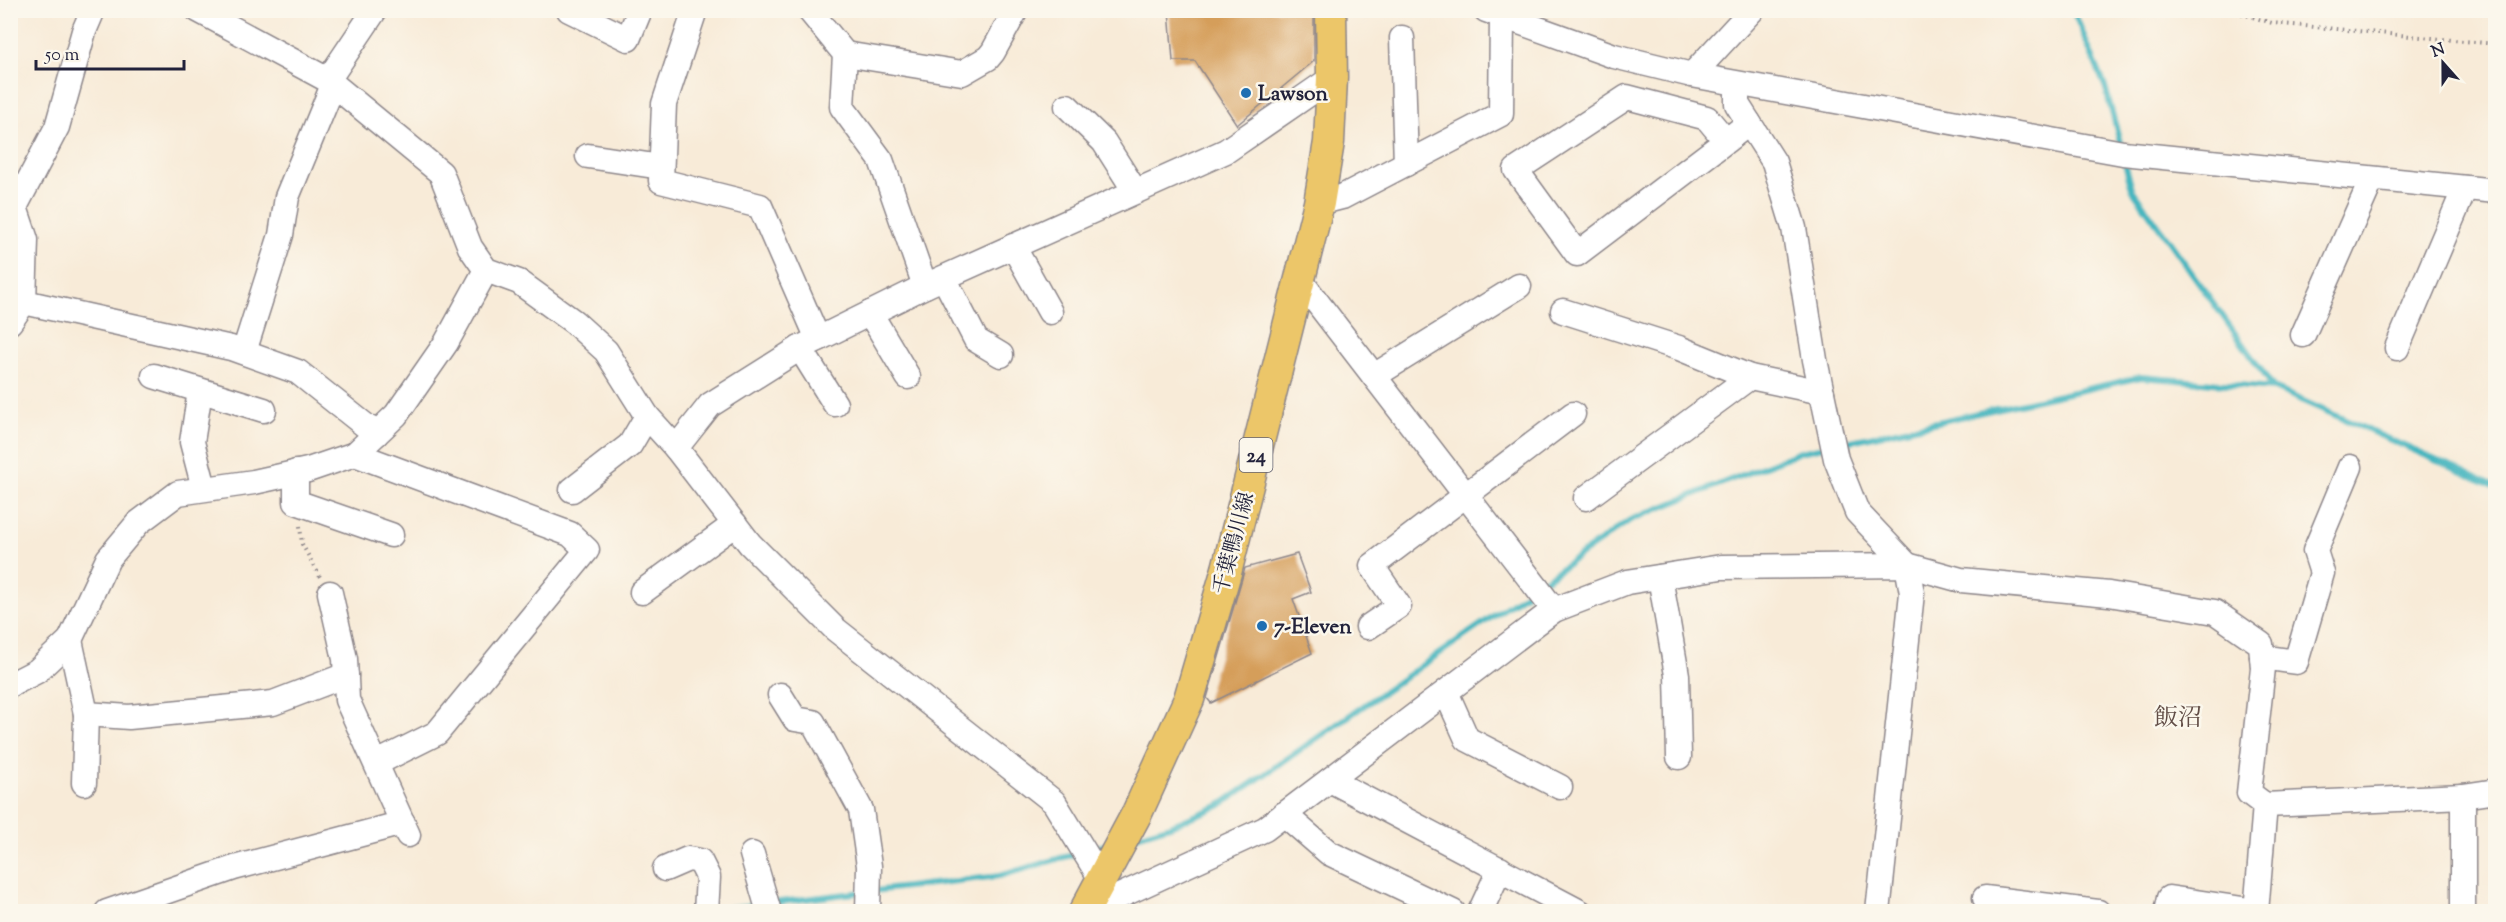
<svg xmlns="http://www.w3.org/2000/svg" width="2506" height="922" viewBox="0 0 2506 922" font-family="'Sorts Mill Goudy','Noto Serif JP',serif">
<rect width="100%" height="100%" fill="#fbf7ec"/>
<filter id="ink" filterUnits="userSpaceOnUse"><feTurbulence type="fractalNoise" baseFrequency=".0167" numOctaves="2"/><feDisplacementMap in="SourceGraphic" scale="12" xChannelSelector="R" yChannelSelector="G"/><feConvolveMatrix kernelMatrix="1 2 1 2 8 2 1 2 1" color-interpolation-filters="sRGB"/></filter>
<filter id="wash" filterUnits="userSpaceOnUse"><feTurbulence type="fractalNoise" baseFrequency=".008" numOctaves="4" result="noise"/><feDisplacementMap in="SourceGraphic" scale="24" xChannelSelector="R" yChannelSelector="G"/><feGaussianBlur stdDeviation="1.35" result="paint"/><feColorMatrix in="noise" values="0 0 0 0 0 0 0 0 0 0 0 0 0 0 0 0 0 1.4 0 .05"/><feComposite in="paint" operator="in"/></filter>
<g filter="url(#wash)">
<rect width="100%" height="100%" fill="#f8ebd8"/>
<g fill="none" stroke-linecap="round" stroke-linejoin="round">
<g stroke="#47b6bf" stroke-width="6">
<path d="M2073 10 2105 86 2121 146"/>
<path d="M2124 159 2132 189 2274 388"/>
<path d="M1838 444 2141 377 2274 388 2496 487"/>
<path d="M1539 584 1630 520 1800 452 1828 446"/>
<path d="M1137 836 1170 826 1219 806 1531 590"/>
<path d="M1088 850 1110 844"/>
<path d="M874 891 999 876 1078 853"/>
<path d="M772 903 863 892"/>
<path d="M713 910 762 904"/>
</g>
</g>
<g id="blocks">
<g fill="#d59e5a">
<path d="M1169 10H1314V61L1237 125 1195 61H1173Z"/>
<path d="M1297 554 1311 592 1293 599 1312 653 1211 703 1207 698 1245 568Z"/>
</g>
</g>
</g>
<g filter="url(#ink)">
<use href="#blocks" fill-opacity="0" stroke="#8d868a" stroke-width="1.5"/>
<g fill="none" stroke-linecap="round" stroke-linejoin="round">
<defs>
<g id="minor">
<path d="M198 10 328 80 441 173 470 247 486 270 519 282 574 322 606 351 647 416 676 448 750 544 835 629 1054 802 1101 879"/>
<path d="M569 10 628 39 640 10"/>
<path d="M695 10 664 104 661 181 760 206 818 339"/>
<path d="M809 10 845 54 842 107 881 160 925 286"/>
<path d="M1486 10 1614 56 1692 75 2123 153 2496 191"/>
<path d="M1402 38 1406 164"/>
<path d="M845 54 962 73 988 58 993 52 1016 10"/>
<path d="M1692 75 1752 10"/>
<path d="M328 80 375 10"/>
<path d="M1737 84V104L1774 162 1794 228 1815 360 1836 459 1857 512 1907 565 1912 593 1878 912"/>
<path d="M1067 106 1104 142 1135 191"/>
<path d="M1726 141 1707 118 1627 97 1516 170 1577 254 1726 141 1749 123"/>
<path d="M588 156 661 167"/>
<path d="M1319 203 1342 197 1501 114 1502 17"/>
<path d="M1013 246 1050 312"/>
<path d="M944 278 976 340 1001 355"/>
<path d="M1300 280 1554 610"/>
<path d="M24 302 231 348 298 372 376 434"/>
<path d="M1563 311 1679 348 1750 377 1822 392"/>
<path d="M870 313 908 377"/>
<path d="M10 322 24 302 26 240 15 207 57 127 84 31 93 10"/>
<path d="M2303 335 2372 179"/>
<path d="M800 348 835 404"/>
<path d="M2397 348 2465 188"/>
<path d="M244 352 281 235 287 197 333 85"/>
<path d="M154 376 264 410"/>
<path d="M1374 376 1519 286"/>
<path d="M200 391 192 442 204 488"/>
<path d="M676 448 710 405 800 348 925 286 1226 151 1332 78"/>
<path d="M355 454 570 534 587 550 437 733 377 763"/>
<path d="M296 472V502L391 535"/>
<path d="M572 490 630 445 647 416"/>
<path d="M1586 498 1750 377"/>
<path d="M1660 577 1677 675 1679 757"/>
<path d="M642 592 735 524"/>
<path d="M330 593 345 659 347 700 408 835"/>
<path d="M1368 627 1399 606 1372 566 1573 414"/>
<path d="M70 640 86 714 84 783"/>
<path d="M2262 657 2296 662 2322 573 2315 551 2350 467"/>
<path d="M10 685 37 671 70 640 108 559 138 523 178 493 254 482 308 470 355 454 396 415 446 343 486 270"/>
<path d="M1446 692 1467 739 1560 787"/>
<path d="M780 695 795 719 813 722 861 810 869 866 868 912"/>
<path d="M86 714 129 717 273 703 346 675"/>
<path d="M1330 780 1580 912"/>
<path d="M1284 814 1329 853 1453 912"/>
<path d="M752 854 769 912"/>
<path d="M665 869 688 859 700 861 708 877 706 912"/>
<path d="M1985 898 2098 912"/>
<path d="M107 912 234 868 403 823"/>
<path d="M1085 912 1265 829 1554 610 1627 582 1721 567 1907 565 1961 580 2109 594 2215 612 2261 644 2263 668 2249 793 2265 805 2463 796 2496 791"/>
<path d="M1480 912 1500 869"/>
<path d="M2166 912 2169 898 2256 911"/>
<path d="M2256 912 2265 805"/>
<path d="M2463 912V796"/>
</g>
<path id="major" d="M1084 912 1137 813 1189 699 1227 569 1319 203 1329 142 1332 78 1331 10"/>
</defs>
<use href="#minor" stroke="#8d868a" stroke-width="27"/>
<use href="#major" stroke="#8d868a" stroke-width="33"/>
<g stroke="#8d868a" stroke-width="4" stroke-dasharray="1.5 4.5" stroke-linecap="butt">
<path d="M2230 10 2272 23 2496 44"/>
<path d="M300 526 302 544 320 577"/>
</g>
<use href="#minor" stroke="#fff" stroke-width="24"/>
<use href="#major" stroke="#ecc669" stroke-width="30"/>
</g>
</g>
<g fill="#1f6fb2" stroke="#fbf7ec" stroke-width="2">
<circle cx="1246" cy="93" r="6"/>
<circle cx="1262" cy="626" r="6"/>
</g>
<g text-anchor="middle" stroke-width="5" stroke-linejoin="round" paint-order="stroke">
<rect fill="#fbf7ec" stroke="#636270" stroke-width="1.5" x="1239.5" y="438" width="33" height="34" rx="4.5"/>
<g font-size="20" font-weight="bold" fill="#22223b">
<text x="1256" y="462">24</text>
</g>
<g font-size="21" font-weight="bold" fill="#22223b" stroke="#fbf7ec" text-anchor="start">
<text x="1258" y="100">Lawson</text>
<text x="1274" y="633">7-Eleven</text>
</g>
<g font-size="21" fill="#22223b" stroke="#fbf7ec">
<text transform="translate(1233 543) rotate(-75)" y="7">千葉鴨川線</text>
</g>
<g font-size="24" fill="#614d46" stroke="#fbf7ec">
<text x="2178" y="725">飯沼</text>
</g>
</g>
<rect width="2506" height="922" fill="none" stroke="#fbf7ec" stroke-width="36"/>
<g transform="translate(2443 63) rotate(339)" stroke="#fbf7ec" stroke-width="4.5" paint-order="stroke">
<path d="M0-4.5L10 22L0 15L-10 22Z" fill="#22223b"/>
<text y="-9" font-size="16" font-weight="bold" text-anchor="middle" fill="#22223b">N</text>
</g>
<path d="M36 60v9h148v-9" fill="none" stroke="#22223b" stroke-width="3"/>
<text x="45" y="60" font-size="18" fill="#22223b" stroke="#fbf7ec" stroke-width="4.5" paint-order="stroke">50 m</text>
</svg>
